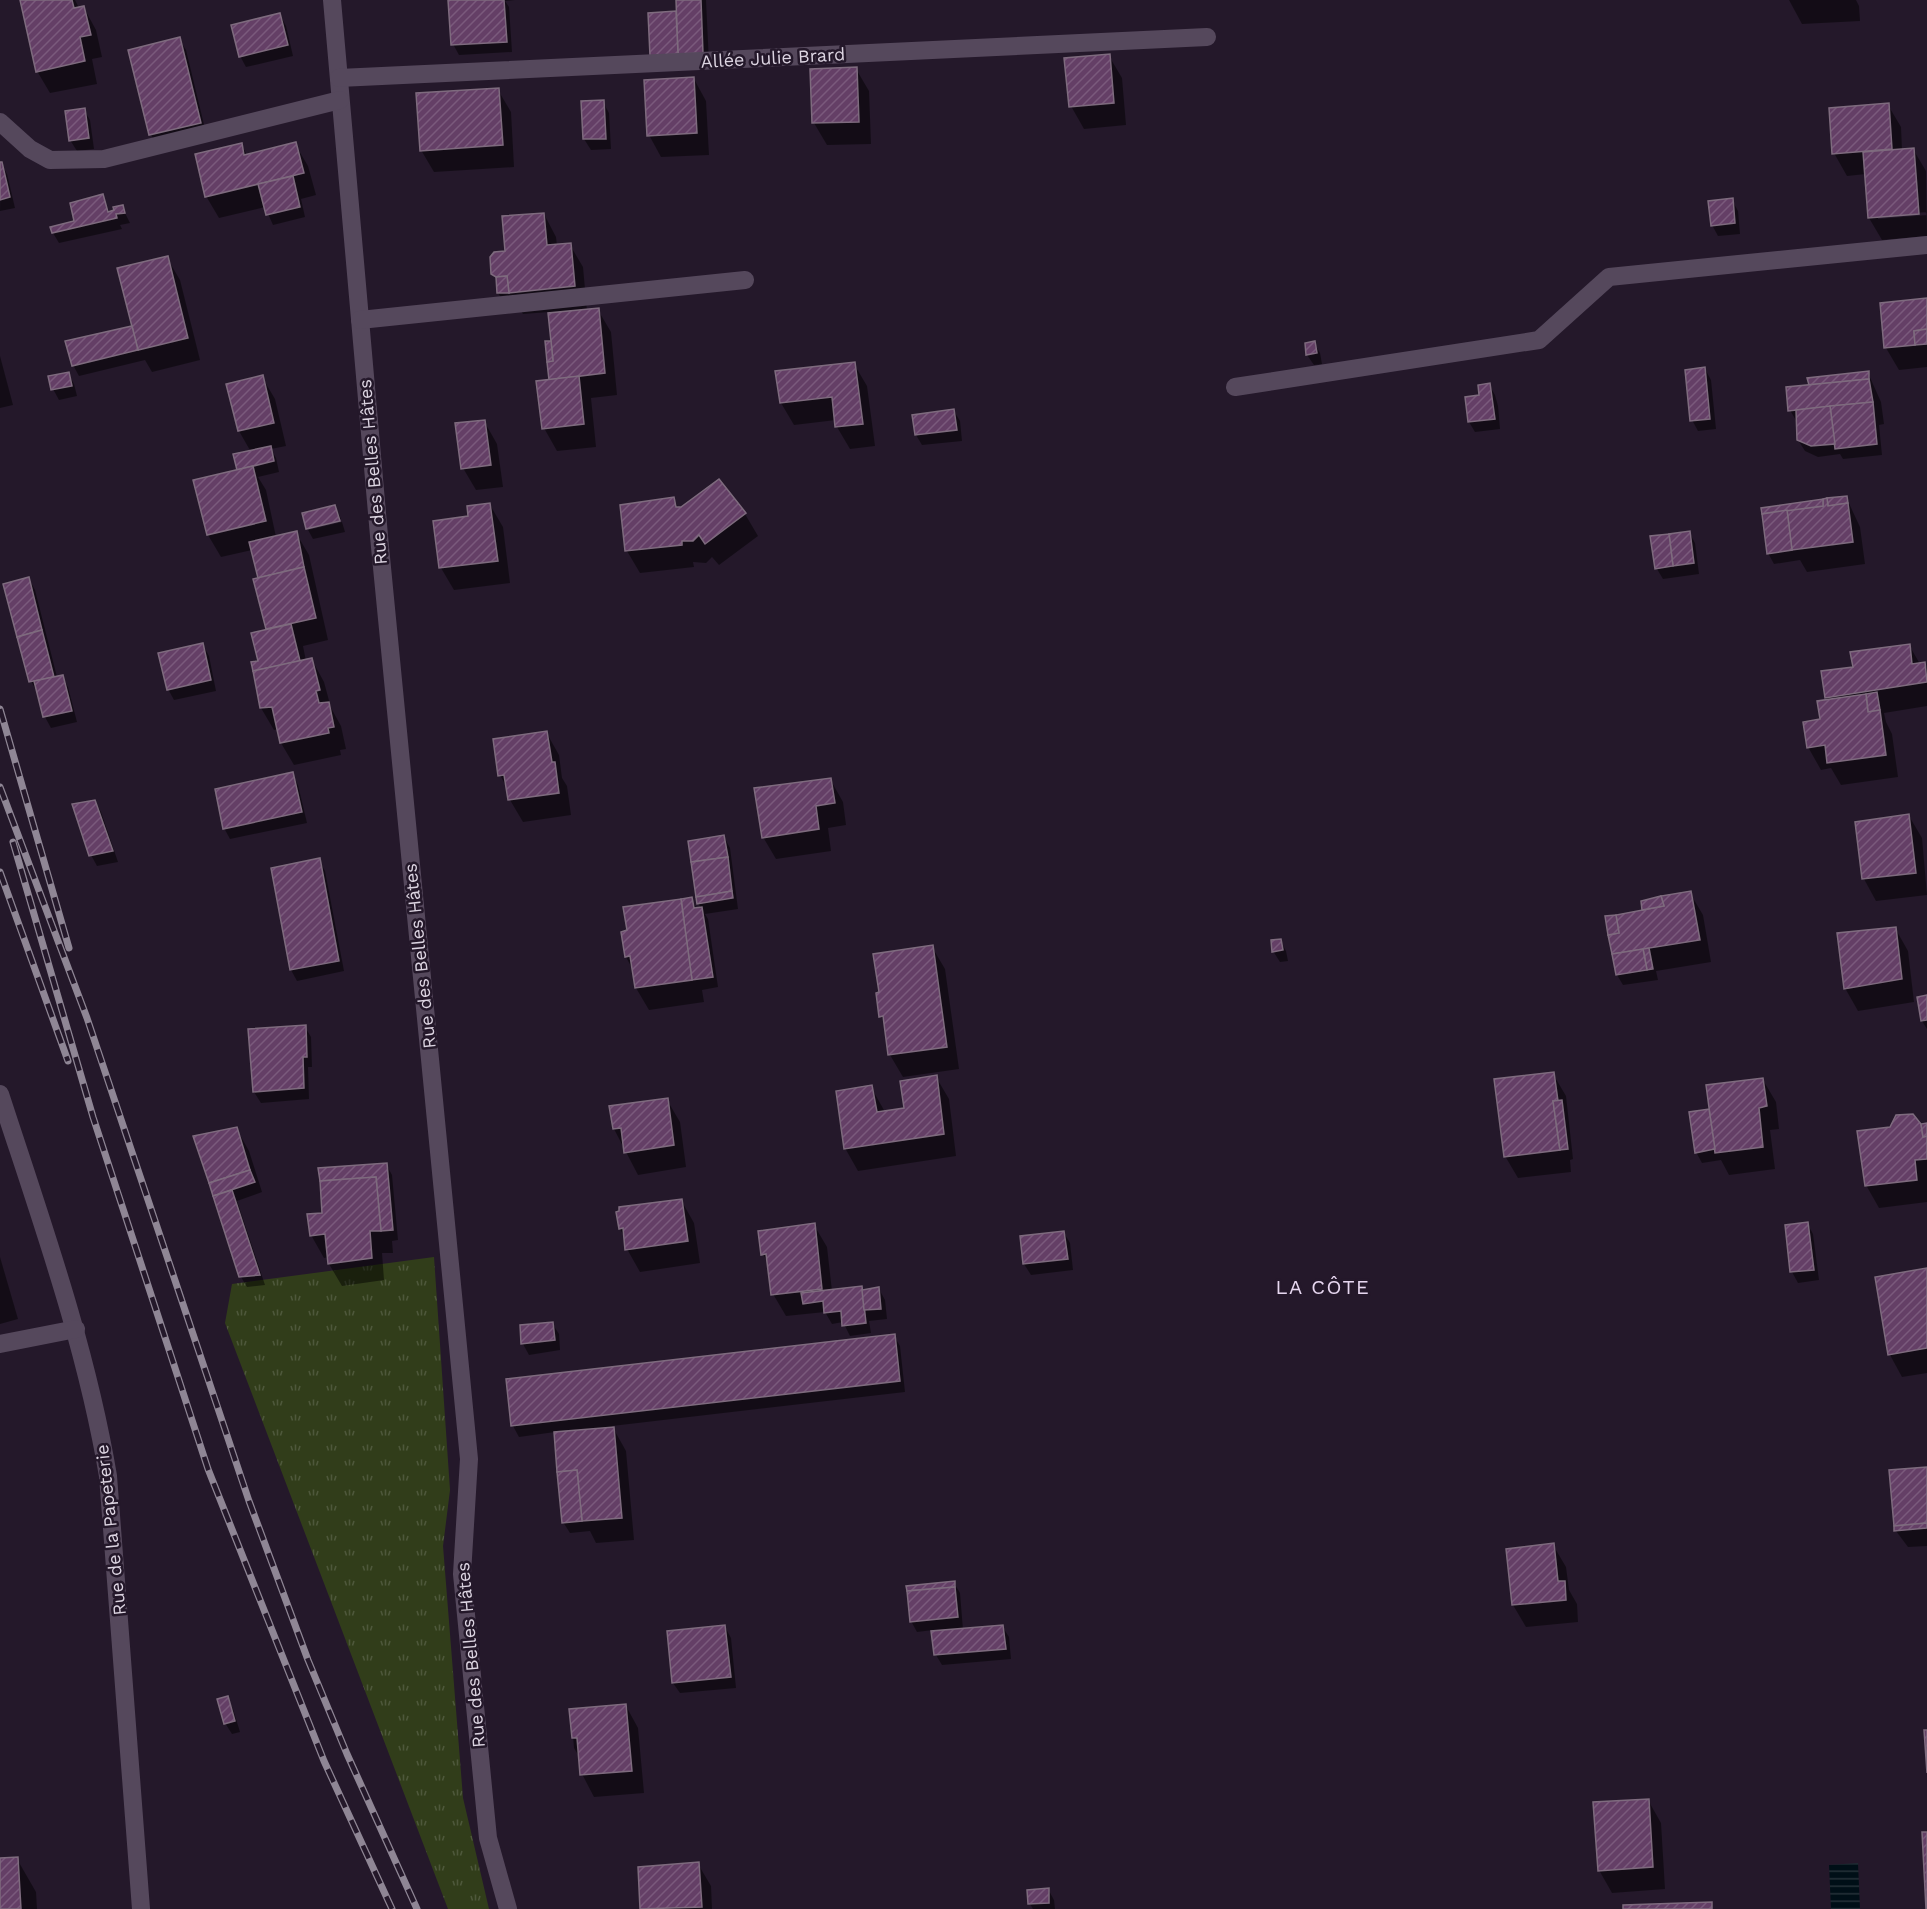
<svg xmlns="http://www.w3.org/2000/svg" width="1927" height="1909" viewBox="0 0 1927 1909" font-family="'Work Sans',sans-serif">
<defs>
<pattern id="grass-tufts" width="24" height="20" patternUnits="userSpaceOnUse" patternTransform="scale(1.5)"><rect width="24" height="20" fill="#313d1a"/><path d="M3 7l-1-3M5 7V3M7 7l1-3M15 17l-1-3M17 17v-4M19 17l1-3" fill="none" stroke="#4e583b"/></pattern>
<pattern id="water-rules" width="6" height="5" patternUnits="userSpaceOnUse" patternTransform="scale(1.5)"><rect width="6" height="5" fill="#000f17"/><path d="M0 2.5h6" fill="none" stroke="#253138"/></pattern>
<pattern id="building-hatch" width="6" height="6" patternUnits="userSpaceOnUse" patternTransform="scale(1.5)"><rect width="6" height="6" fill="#643f66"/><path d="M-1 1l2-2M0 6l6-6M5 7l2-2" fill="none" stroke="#7a5a7c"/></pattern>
</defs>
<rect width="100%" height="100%" fill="#24182a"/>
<path fill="url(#grass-tufts)" d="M434 1257 450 1490 443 1546 463 1798 489 1909H448L225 1323 232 1284Z"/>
<path fill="url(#water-rules)" d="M1858 1863 1860 1909H1831L1829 1865Z"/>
<g fill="#0007" fill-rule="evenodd">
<path d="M22 0H75L79 8H84L96 30 102 57 92 59 97 84 50 93 37 71Z"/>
<path d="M450 0H515L505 1 509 7 512 52 459 55 453 44Z"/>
<path d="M678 0H706L709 63 658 66 650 14 678 12Z"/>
<path d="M1789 0H1856L1859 6 1860 21 1802 24Z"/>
<path d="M280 15 286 26 293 56 246 67 240 56Z"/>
<path d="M179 39 186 50 206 133 157 145 151 135 130 51Z"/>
<path d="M1109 56 1122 78 1126 125 1084 129 1071 106Z"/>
<path d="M856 69 869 91 871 144 827 145 814 123Z"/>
<path d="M694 79 706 101 709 155 661 157 649 135Z"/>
<path d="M498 90 511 112 514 167 434 172 421 150Z"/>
<path d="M603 102 609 113 611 149 591 150 584 139Z"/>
<path d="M1888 105 1901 127 1902 150 1913 149 1926 171 1927 236 1882 240 1869 218 1866 174 1847 176 1834 153ZM1927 212V215L1878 219V216Z"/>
<path d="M84 110 90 120 94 149 77 151 70 140Z"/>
<path d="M241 144 247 155 295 144 308 166 316 195 301 199 305 217 273 225 265 207 219 218 206 196Z"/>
<path d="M1 163 7 174 15 208 0 211Z"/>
<path d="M103 196 110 213 122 207 130 223 120 225 122 229 59 243 53 233 76 222Z"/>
<path d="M1732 200 1738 211 1740 234 1718 236 1712 225Z"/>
<path d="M544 214 556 237 557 246 570 245 583 267 587 311 598 310 611 332 617 395 591 398 596 447 557 451 544 428 553 347 549 312 523 314 516 303 505 304 498 293V281L493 273 506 253Z"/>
<path d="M167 258 180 280 200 360 152 372 145 360 79 376 73 365 134 333Z"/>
<path d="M1927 299V367L1899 370 1886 348 1882 305Z"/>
<path d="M1314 343 1320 353 1322 364 1314 365 1307 355Z"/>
<path d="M0 356 13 405 0 408Z"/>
<path d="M854 364 867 386 875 446 850 449 837 427 836 420 794 425 781 403Z"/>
<path d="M1705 369 1711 380 1716 429 1698 431 1692 420Z"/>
<path d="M68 373 74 384 77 396 59 400 53 389Z"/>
<path d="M1868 373 1881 402 1884 424 1879 425 1882 455 1843 459 1840 454 1818 457 1805 451 1798 440V424L1790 410 1810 386Z"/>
<path d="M262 377 275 399 286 446 271 449 276 458 279 472 258 477 266 490 276 537 296 533 309 555 328 640 303 646 306 661 312 660 324 682 331 708 341 726 346 749 340 750 341 755 294 765 281 743 278 729 274 730 261 708 259 662 268 631 255 580 259 579 252 550 221 557 208 535 195 481 239 471 251 452 239 431Z"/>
<path d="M1489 385 1495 395 1498 406 1500 429 1475 432 1469 422 1480 396Z"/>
<path d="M954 411 960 421 962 441 922 445 916 435Z"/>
<path d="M484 421 497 444 503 487 476 490 463 468Z"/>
<path d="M719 481 745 514 758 536 719 565 712 557 706 563 693 562 694 567 640 573 627 551 621 506 674 499 679 509Z"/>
<path d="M1846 497 1860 527 1865 564 1807 572 1800 560 1774 564 1768 553Z"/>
<path d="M490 505 503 527 510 583 454 590 441 568 470 517Z"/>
<path d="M335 506 341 519 308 527V530L342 522 345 532 313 539 307 528 304 514Z"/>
<path d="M1689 532 1695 543 1699 574 1663 579 1657 569Z"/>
<path d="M29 579 35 590 57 677 62 676 68 687 77 722 51 728 45 717 39 692H37L31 681Z"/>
<path d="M203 645 209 656 216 691 174 700 168 689Z"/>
<path d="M1909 645 1920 664 1924 663 1927 668V706L1884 713 1886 722 1892 734 1898 777 1841 785 1831 768 1821 770 1808 747 1822 720 1828 701 1826 698 1855 668Z"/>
<path d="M546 732 559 755 562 778 567 786 571 815 523 822 510 800 508 790 500 775Z"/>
<path d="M292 774 298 785 307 823 230 839 224 828Z"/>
<path d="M830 779 843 802 846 825 828 828 831 851 776 859 763 837Z"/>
<path d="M95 801 101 812 118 862 97 866 91 855Z"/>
<path d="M1909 816 1922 838 1927 895 1876 901 1864 879 1857 824Z"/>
<path d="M724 837 730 848 738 909 705 914 708 919 718 987 702 990 704 1002 649 1010 636 988 633 970 626 957 691 899 697 909 701 908 698 903Z"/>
<path d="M319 860 325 871 344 971 297 981 291 970 272 869Z"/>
<path d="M1690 893 1703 915 1711 962 1656 971 1658 980 1623 985 1617 975 1645 911 1644 909Z"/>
<path d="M1895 928 1908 951 1914 1002 1858 1011 1845 988Z"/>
<path d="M1280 940 1286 951 1288 961 1280 962 1273 951Z"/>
<path d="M932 947 945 969 959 1069 903 1077 890 1055 885 1024 881 1016Z"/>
<path d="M1927 997V1029L1922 1021Z"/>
<path d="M305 1027 311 1037 312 1067H308L309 1099 261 1103 254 1092Z"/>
<path d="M1553 1074 1566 1096 1573 1159 1570 1160 1571 1172 1518 1178 1505 1156Z"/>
<path d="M936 1077 949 1099 956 1156 858 1171 845 1148 871 1087 885 1112 905 1109Z"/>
<path d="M1763 1080 1776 1102 1779 1129 1770 1130 1775 1169 1729 1175 1721 1160 1702 1163 1696 1152 1691 1113 1711 1110Z"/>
<path d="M667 1100 680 1122 686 1167 638 1175 614 1129Z"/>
<path d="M1927 1124V1202L1879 1208 1866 1185 1921 1125Z"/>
<path d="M236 1128 249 1151 262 1192 237 1201 265 1285 247 1287 241 1277 210 1183Z"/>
<path d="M386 1164 392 1175 398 1240 392 1241 393 1253H382L384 1280 342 1286 329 1264V1257L324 1258 311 1235 324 1214Z"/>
<path d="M681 1200 694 1223 700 1263 640 1272 627 1249 625 1238 620 1229Z"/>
<path d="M1807 1223 1813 1234 1819 1280 1798 1283 1792 1272Z"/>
<path d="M814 1225 827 1247 832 1291H863L879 1289 885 1300 887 1319 869 1321 871 1333 850 1336 843 1322 832 1324 825 1312 786 1316 773 1294 769 1265 763 1254Z"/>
<path d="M1064 1233 1070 1243 1073 1270 1031 1275 1024 1264 1021 1237Z"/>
<path d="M0 1257 18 1319 0 1324Z"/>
<path d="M1927 1269V1373L1902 1377 1890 1355Z"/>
<path d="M552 1323 559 1334 560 1350 529 1355 523 1344 521 1327Z"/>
<path d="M894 1336 900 1346 905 1392 612 1426 626 1451 634 1540 596 1543 590 1531 570 1533 563 1522 555 1432 519 1437 513 1426 507 1381Z"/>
<path d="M1927 1468V1546L1908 1547 1896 1531Z"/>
<path d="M1553 1545 1566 1567 1569 1590 1577 1604 1578 1622 1526 1627 1513 1605Z"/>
<path d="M954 1583 960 1593 963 1630 1002 1626 1009 1637 1011 1659 942 1665 936 1655 933 1630 917 1632 911 1621Z"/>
<path d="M725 1627 731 1638 736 1688 680 1693 673 1683Z"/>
<path d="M227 1698 233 1709 240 1732 232 1734 225 1723Z"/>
<path d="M626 1706 638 1728 644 1793 594 1797 582 1774 580 1758 574 1748 571 1710Z"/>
<path d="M1648 1800 1661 1823 1665 1889 1612 1893 1599 1870Z"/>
<path d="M17 1859 36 1892 37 1909H0V1860Z"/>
<path d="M698 1864 711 1886 712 1909H642L639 1868Z"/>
<path d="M1048 1889 1054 1900 1055 1909H1033L1030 1904Z"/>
</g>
<g fill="url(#building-hatch)" stroke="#7e6b7e" stroke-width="1.5">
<path d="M20 0H72L74 8 84 6 91 35 80 37 85 61 36 72Z"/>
<path d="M448 0H504L507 42 451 45Z"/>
<path d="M676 0H701L703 53 678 54Z"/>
<path d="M676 11 678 54 650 56 648 13Z"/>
<path d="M280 13 288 45 239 57 231 25Z"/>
<path d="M180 37 201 123 149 135 128 50Z"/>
<path d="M1110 54 1114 103 1069 107 1064 58Z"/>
<path d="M857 67 859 122 812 123 810 69Z"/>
<path d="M694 77 697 133 647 136 644 80Z"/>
<path d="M499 88 503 145 420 151 416 93Z"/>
<path d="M604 100 606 139H583L581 101Z"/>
<path d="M1889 103 1892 149 1832 154 1829 108Z"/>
<path d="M85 108 89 138 69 141 65 111Z"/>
<path d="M296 142 304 173 205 197 195 154 242 143 244 155Z"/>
<path d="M1914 148 1919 214 1868 218 1863 152Z"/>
<path d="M0 162H2L10 197 0 200Z"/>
<path d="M293 176 300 207 266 215 258 184Z"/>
<path d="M103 194 108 212 114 210 113 207 123 205 125 213 116 214 117 218 52 233 50 227 74 221 70 203Z"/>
<path d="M1733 198 1735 223 1711 226 1708 201Z"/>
<path d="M544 213 547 245 571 243 575 286 509 293 507 276 496 277 491 274 490 257 494 252 505 251 502 216Z"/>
<path d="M168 256 188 338 138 350 117 268Z"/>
<path d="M507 276 509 293H497L496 277Z"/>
<path d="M1927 298V329L1914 331 1915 345 1884 348 1880 303Z"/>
<path d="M599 308 605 373 549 380 547 362 553 361 548 313Z"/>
<path d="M132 326 138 350 72 366 65 341Z"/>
<path d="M1927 329V344L1915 345 1914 331Z"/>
<path d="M545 341H551L553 361 547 362Z"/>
<path d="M1315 341 1317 353 1306 355 1305 343Z"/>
<path d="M855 362 863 424 835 427 832 397 780 403 775 371Z"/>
<path d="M1705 367 1710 419 1690 421 1685 370Z"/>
<path d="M1869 371V379L1809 385 1807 378Z"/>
<path d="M69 372 72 386 51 390 48 376Z"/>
<path d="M263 375 274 423 238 431 226 384Z"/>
<path d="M579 376 584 424 542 429 536 381Z"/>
<path d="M1869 379 1873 402 1788 411 1786 387Z"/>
<path d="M1490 383 1495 419 1468 422 1465 397 1479 395 1478 385Z"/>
<path d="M1873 402 1877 444 1835 449 1830 406Z"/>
<path d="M1830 406 1835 444 1811 446 1797 440 1796 410Z"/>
<path d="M954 409 957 430 915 435 912 415Z"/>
<path d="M485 420 491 465 461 469 455 423Z"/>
<path d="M271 446 274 461 237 470 233 454Z"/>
<path d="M253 466 266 521 207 535 193 480Z"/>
<path d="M719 479 746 513 705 544 699 535 693 541H682V545L625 551 620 505 674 497 676 507H681Z"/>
<path d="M1847 496 1848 503 1828 506 1827 498Z"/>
<path d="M1827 498 1828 506 1848 503 1853 542 1792 550 1787 510 1823 506V499Z"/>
<path d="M1823 499V506L1762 514 1761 508Z"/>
<path d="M490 503 498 561 439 568 433 521 468 516 467 506Z"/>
<path d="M335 505 340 521 306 529 302 513Z"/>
<path d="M1787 510 1792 550 1767 554 1762 514Z"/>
<path d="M297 531 304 567 258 578 249 542Z"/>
<path d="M1690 531 1694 563 1673 566 1669 534Z"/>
<path d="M1669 534 1673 566 1655 569 1650 536Z"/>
<path d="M304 567 316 618 266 629 253 579Z"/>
<path d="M29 577 42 630 17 637 3 584Z"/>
<path d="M291 624 300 661 253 671 251 662 258 661 251 633Z"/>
<path d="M42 630 54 677 29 682 17 637Z"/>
<path d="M203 643 211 680 167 690 158 653Z"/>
<path d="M1910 644 1912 664 1925 662 1927 682 1825 698 1821 671 1853 667 1850 652Z"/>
<path d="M312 658 320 690 316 691 319 703 329 702 334 727 328 728 329 733 280 743 272 707 260 708 253 671Z"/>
<path d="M63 675 72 711 43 717 34 681Z"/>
<path d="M1877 692 1880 710 1868 712 1866 694Z"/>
<path d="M1866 694 1868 712 1880 710 1886 755 1827 763 1825 745 1807 748 1803 722 1820 719 1817 701Z"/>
<path d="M547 731 552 762H555L559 793 508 800 504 775 498 776 493 739Z"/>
<path d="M293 772 302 812 223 829 215 789Z"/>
<path d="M831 778 835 803 816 806 819 829 762 838 754 788Z"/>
<path d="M95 800 113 851 89 856 72 804Z"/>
<path d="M1909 814 1916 873 1862 879 1855 822Z"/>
<path d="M724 835 728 857 691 862 688 841Z"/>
<path d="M728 857 732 891 696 897 691 862Z"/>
<path d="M320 858 339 961 290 970 271 868Z"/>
<path d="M732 891 733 898 697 904 696 897Z"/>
<path d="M1691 891 1700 940 1612 954 1608 935 1619 933 1616 915 1664 906 1661 896Z"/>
<path d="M1661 896 1664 906 1642 910 1641 901Z"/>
<path d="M692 897 694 908 702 907 713 977 692 980 681 899Z"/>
<path d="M681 899 692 980 635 988 630 956 625 957 621 932 627 930 623 907Z"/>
<path d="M1616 915 1619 933 1608 935 1605 916Z"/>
<path d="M1896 927 1902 979 1844 989 1837 933Z"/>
<path d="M1281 939 1283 950 1272 952 1271 940Z"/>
<path d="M933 945 947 1047 888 1055 883 1016 879 1017 876 993 879 992 873 954Z"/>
<path d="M1649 948 1653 969 1647 970 1643 949Z"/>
<path d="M1643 949 1647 970 1616 975 1612 954Z"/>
<path d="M1927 995V1020L1921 1021 1917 997Z"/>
<path d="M306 1025 307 1057H303L304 1088 253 1092 248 1029Z"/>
<path d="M1554 1072 1558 1101H1553L1560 1150 1504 1157 1494 1079Z"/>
<path d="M937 1075 944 1134 844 1149 836 1091 872 1085 877 1112 904 1108 900 1081Z"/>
<path d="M1763 1078 1767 1106 1759 1108 1763 1147 1715 1153 1706 1085Z"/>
<path d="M668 1098 674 1145 624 1153 621 1128 613 1129 609 1106Z"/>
<path d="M1562 1100 1568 1149 1560 1150 1553 1101Z"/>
<path d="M1709 1109 1715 1149 1695 1153 1689 1112Z"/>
<path d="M1913 1114 1921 1124 1923 1137 1927 1136V1159L1915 1160 1917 1180 1865 1186 1857 1131 1890 1127 1896 1115Z"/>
<path d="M1927 1123V1136L1923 1137 1921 1124Z"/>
<path d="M237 1127 250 1170 209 1183 193 1136Z"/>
<path d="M387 1163 393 1230 381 1231 376 1177 320 1181 318 1168Z"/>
<path d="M250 1170 255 1182 213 1196 209 1183Z"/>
<path d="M376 1177 381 1231H370L372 1258 328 1264 325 1234 310 1236 307 1214 322 1213 320 1181Z"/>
<path d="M232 1190 260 1275 239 1277 213 1196Z"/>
<path d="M682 1199 688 1241 625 1250 623 1228 619 1229 616 1212 619 1211V1207Z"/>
<path d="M1808 1222 1814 1270 1790 1272 1785 1225Z"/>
<path d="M815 1223 822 1289 771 1295 766 1254 761 1255 758 1231Z"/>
<path d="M1064 1231 1068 1259 1023 1264 1020 1236Z"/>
<path d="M1927 1268V1348L1888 1355 1875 1277Z"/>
<path d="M862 1286 866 1323 842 1326 841 1311 824 1313 823 1301 803 1304 801 1293Z"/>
<path d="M879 1287 881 1309 864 1310 862 1290Z"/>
<path d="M553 1322 555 1340 521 1344 520 1325Z"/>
<path d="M895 1334 900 1381 511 1426 506 1379Z"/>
<path d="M614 1427 622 1518 582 1521 577 1470 557 1472 554 1432Z"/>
<path d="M1927 1467V1523L1894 1526 1889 1470Z"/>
<path d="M577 1470 582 1521 562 1523 557 1472Z"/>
<path d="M1927 1523V1528L1894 1531V1526Z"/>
<path d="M1554 1543 1558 1581H1565L1566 1600 1512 1605 1506 1549Z"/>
<path d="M955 1581V1587L907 1591 906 1586Z"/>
<path d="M955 1587 958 1617 910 1622 907 1591Z"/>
<path d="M725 1625 731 1677 672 1683 667 1631Z"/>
<path d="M1003 1625 1006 1649 934 1655 931 1631Z"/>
<path d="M228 1696 235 1721 224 1724 217 1699Z"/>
<path d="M626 1704 632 1771 580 1775 577 1738H572L569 1709Z"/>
<path d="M1924 1730H1927V1773Z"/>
<path d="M1649 1799 1653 1867 1598 1871 1593 1802Z"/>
<path d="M1922 1832H1927V1909H1926Z"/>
<path d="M18 1857 21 1909H0V1858Z"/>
<path d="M699 1862 702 1907 640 1909 638 1867Z"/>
<path d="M1049 1888V1903L1028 1904 1027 1890Z"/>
<path d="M1712 1902V1909H1623V1905Z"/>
</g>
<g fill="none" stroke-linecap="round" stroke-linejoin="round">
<g stroke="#55485c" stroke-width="18">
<path d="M332 0 380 547 469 1459 462 1574 488 1838 508 1909"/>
<path d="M339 78 1207 37"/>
<path d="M0 122 30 149 50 160 104 159 340 100"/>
<path d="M360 320 745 280"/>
<path d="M1235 387 1539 340 1609 277 1927 245"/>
<path d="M0 1094C41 1220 86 1345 108 1476L141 1909"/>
<path d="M0 1344 76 1329"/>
</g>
<defs>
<g id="rail">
<path d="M0 709 69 948"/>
<path d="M0 787 87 1018 249 1501 308 1660 347 1754 417 1909"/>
<path d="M13 842 93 1117 208 1469 324 1761 392 1909"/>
<path d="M0 872 68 1061"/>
</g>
</defs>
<use href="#rail" stroke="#8f8695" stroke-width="7"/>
<use href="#rail" stroke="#24182a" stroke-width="4.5" stroke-dasharray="14" stroke-linecap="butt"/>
</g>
<g text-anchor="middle" stroke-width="5" stroke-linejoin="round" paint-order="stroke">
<g font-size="18" fill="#dcd4e1" stroke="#24182a">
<text transform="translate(773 58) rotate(-3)" y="6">Allée Julie Brard</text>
<text transform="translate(373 472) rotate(-95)" y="6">Rue des Belles Hâtes</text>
<text transform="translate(420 956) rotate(-96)" y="6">Rue des Belles Hâtes</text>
<text transform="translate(111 1530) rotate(-96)" y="6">Rue de la Papeterie</text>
<text transform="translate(471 1655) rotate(-95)" y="6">Rue des Belles Hâtes</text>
</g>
<g font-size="20" letter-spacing="1.5" fill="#e7d7f0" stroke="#24182a">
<text x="1323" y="1294">LA CÔTE</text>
</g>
</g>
</svg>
